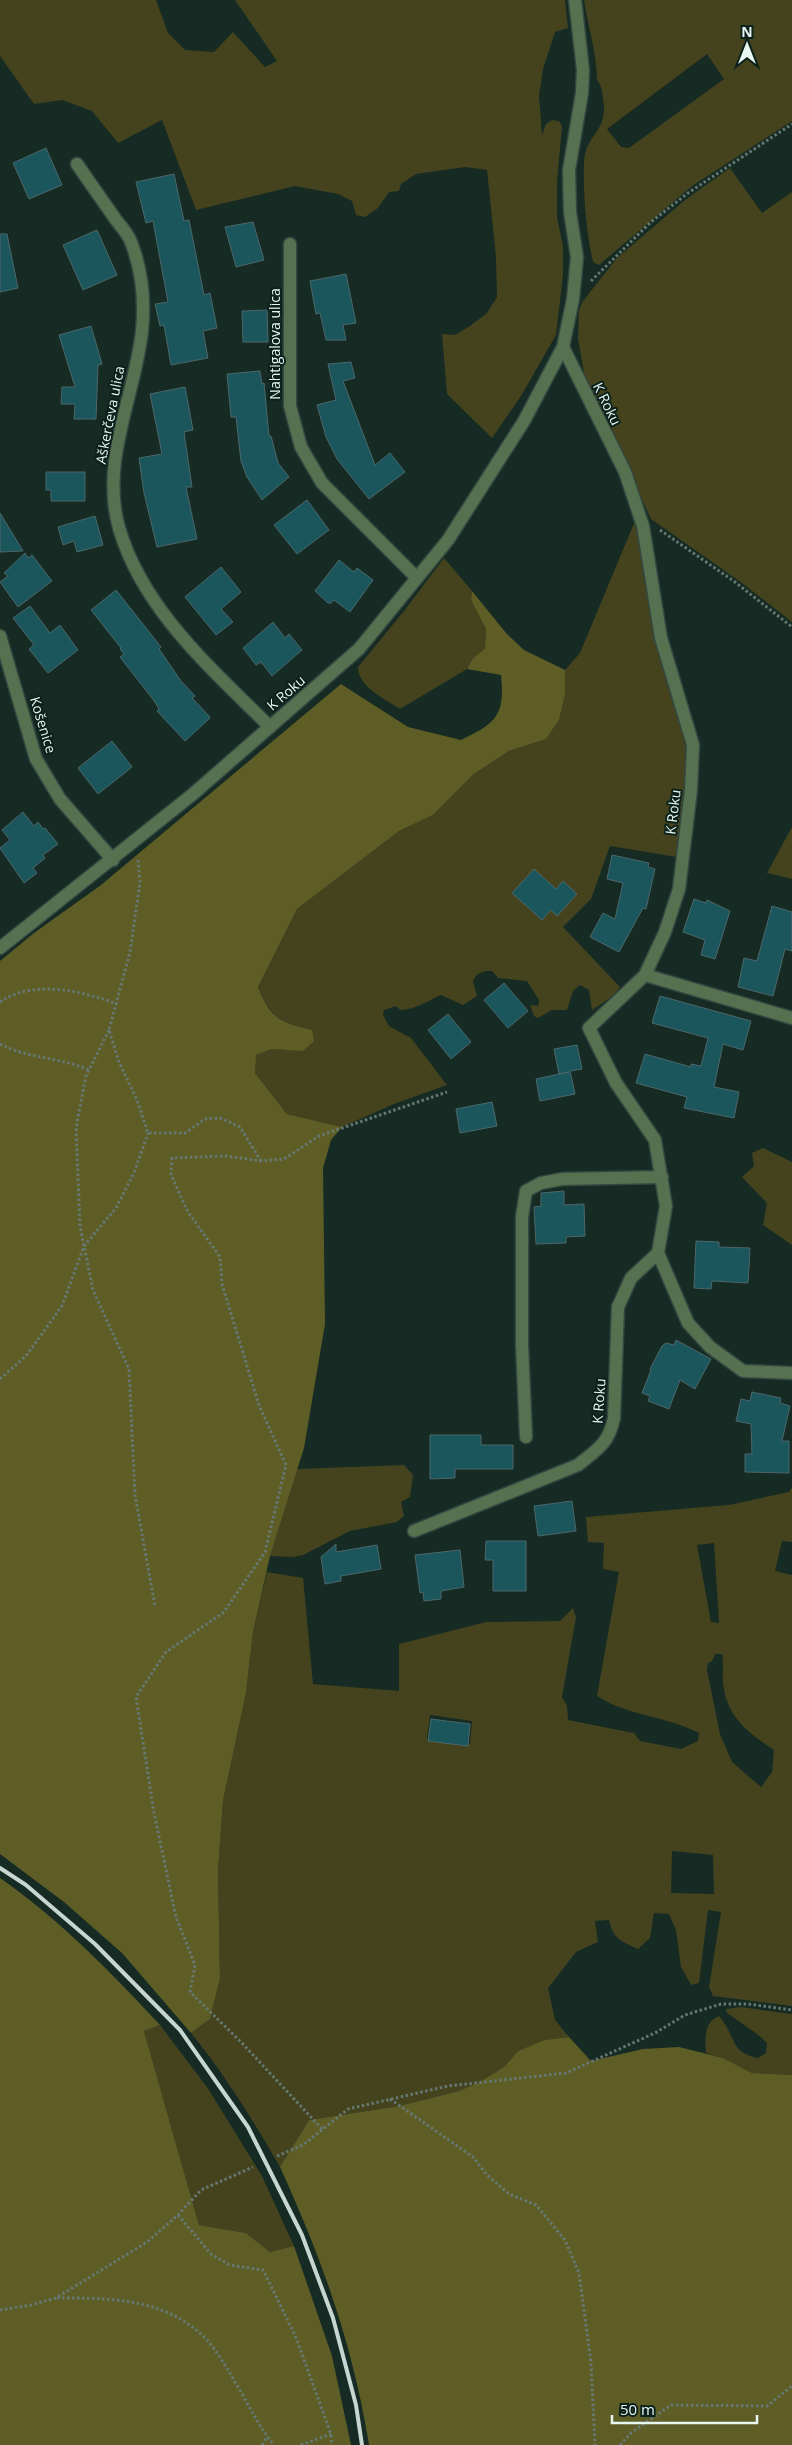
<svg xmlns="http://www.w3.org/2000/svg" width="792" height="2445" viewBox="0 0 792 2445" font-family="'Open Sans',sans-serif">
<rect width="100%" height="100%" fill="#152b24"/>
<g fill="#44431e" fill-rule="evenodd">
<path d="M0 0H156L168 33 185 50 214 52 233 32 265 67 277 61 235 0H565L568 28 555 32 543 69 539 96 542 135 546 124 552 120 559 121 562 126 557 182V217L563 247V275L556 335 521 396 492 438 447 394 442 334 455 335 470 326 487 313 497 297 496 257 487 170 465 167 416 174 401 184 399 191 389 192 378 208 365 217 356 215 352 201 338 194 295 186 196 210 162 120 118 143 92 111 62 100 34 104 0 56Z"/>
<path d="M584 0H792V121L692 186 599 265 593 262C586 230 583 195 584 162 586 132 609 133 603 98 602 91 602 86 597 80 597 54 588 27 584 0ZM707 54 724 79 629 148 621 147 607 129Z"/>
<path d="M730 168 762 213 792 192V622L742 583 651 519 585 378 578 339 579 310 583 301 617 258 685 200Z"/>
<path d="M635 521 688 759V778L677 857 610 846 591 899 563 927 620 987 613 996 592 1010 589 990 580 985 573 991 567 1010H552L538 1018 534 1016 530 1005 538 1006 539 1000 527 981 498 978 492 971C483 971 477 972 473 981L477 996 463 1005 441 995C427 1001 415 1010 400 1010L396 1006 384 1010 383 1015 389 1026 411 1038 447 1085 394 1104 342 1127 287 1114 255 1073V1055L272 1049 303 1050 312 1030C278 1021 273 1020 258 987L297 909 399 831 433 815 474 774 509 751 546 739 559 720 565 695V670L580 653Z"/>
<path d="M444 558 472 591 471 600 486 629 485 650 473 658 467 669 400 709C385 699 358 687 358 667L404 611Z"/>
<path d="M792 827V879L767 873Z"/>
<path d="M763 1148 792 1162V1245L763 1225 767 1203 742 1177 754 1166 752 1153Z"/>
<path d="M404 1465 413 1475 410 1497 401 1502 404 1516 397 1522 350 1531 303 1555 293 1557 270 1556 297 1469Z"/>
<path d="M792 1487V1542L782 1541 775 1571 792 1575V2006L713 1996 709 1987 721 1912 708 1910 699 1983 691 1985 681 1967 676 1930 669 1914 654 1913 650 1938 638 1949C621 1941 613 1939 609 1920L595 1921 598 1942 576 1952 548 1988 555 2020 569 2037 544 2040 518 2051 504 2067 480 2083 459 2091 399 2106 309 2120 280 2167C253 2120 225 2075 191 2033L210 2019 220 1979 218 1870 223 1801 246 1693 253 1632 267 1572 303 1578 313 1684 399 1691V1644L486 1622 560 1621 573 1608 576 1617 562 1697 567 1706 568 1720 634 1733 640 1741 681 1749 698 1741 699 1733C666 1716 628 1716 597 1696L619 1572 603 1569 604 1543 588 1542 586 1517 729 1505 789 1492ZM714 1543 719 1622V1623L711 1622 697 1545ZM715 1654H722C724 1664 722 1672 723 1681 725 1715 748 1733 774 1750L772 1772 761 1787 732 1762 720 1734 707 1670 708 1663 712 1661ZM430 1715 472 1721 470 1744 427 1739ZM672 1851 713 1855 714 1894 671 1893Z"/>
<path d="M741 2007 792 2014V2075L752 2073 723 2058 706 2053C705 2038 704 2022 719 2016 737 2037 729 2052 758 2058L766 2053 767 2043 757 2034 727 2013 726 2009Z"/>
<path d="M160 2025 207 2087 262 2176 294 2246 270 2252 246 2233 199 2225 144 2031Z"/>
</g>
<g fill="#5f5d26">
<path d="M472 591 506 633 524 650 565 670V695L559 720 546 739 509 751 474 774 433 815 399 831 297 909 258 987C272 1020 278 1021 312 1030L314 1041 303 1051 272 1049 256 1055 255 1073 287 1114 342 1127 331 1140 323 1168 325 1324 304 1448 270 1556 253 1632 246 1693 223 1801 218 1870 220 1979 210 2019 191 2033 122 1953 64 1902 0 1854V961L34 933 101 885 341 684 408 727 461 740C497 723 505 715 501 675L467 669 473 658 485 649 486 629 471 600Z"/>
<path d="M0 1878C59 1919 111 1972 160 2025L144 2031 199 2225 246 2233 270 2252 294 2246 332 2356 351 2445H0Z"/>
<path d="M569 2037 591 2061 643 2049 679 2047 723 2058 752 2073 792 2075V2445H369C353 2345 322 2259 280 2167L309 2120 399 2106 459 2091 480 2082 504 2067 518 2051 544 2040Z"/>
</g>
<g fill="#1b565c" stroke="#4d676a">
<path d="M46 148 62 185 29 199 13 163Z"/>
<path d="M174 174 184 221 189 220 204 295 210 293 217 328 203 331 208 358 171 365 164 325 160 326 155 304 168 302 153 221 146 223 136 182Z"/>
<path d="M253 222 264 260 236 267 225 227Z"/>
<path d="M97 230 117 275 83 290 63 245Z"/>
<path d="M0 234H7L18 288 0 292Z"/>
<path d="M346 274 356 323 343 325 346 340H326L320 313 316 314 310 281Z"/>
<path d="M267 310 268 342H243L242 311Z"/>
<path d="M91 326 102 364 98 365 96 419H74L75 404H61L62 387H75L59 335Z"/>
<path d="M351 362 355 378 343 381 375 465 390 453 405 472 369 499 337 459 326 437 317 405 336 400 328 364Z"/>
<path d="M260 371 262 384 264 383 269 436H271L278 463 289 477 262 500 247 477 241 461 236 417H231L227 374Z"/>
<path d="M185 387 193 430 184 432 192 487H186L197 539 157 547 144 493 139 458 162 454 150 394Z"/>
<path d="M46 472H85V501H51V490H46Z"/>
<path d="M307 500 329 530 297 554 274 525Z"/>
<path d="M0 513 23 551 0 552Z"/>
<path d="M95 516 103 545 77 552 74 541 63 545 58 527Z"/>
<path d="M25 553 28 558 32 555 52 581 18 607 0 582 8 576 4 573Z"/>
<path d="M339 560 354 572 357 568 373 580 350 612 334 600 331 603H328L315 591Z"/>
<path d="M221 567 241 592 221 609 233 622 216 635 185 597Z"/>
<path d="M116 590 161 647 159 649 181 681 195 696 192 698 209 716 210 718 185 741 157 711 159 709 155 702 120 657 124 654 120 649 121 648 91 610Z"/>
<path d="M30 606 50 633 60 625 78 650 48 673 29 649 34 645 13 618Z"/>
<path d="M273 622 285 638 289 634 302 650 272 676 261 662 256 665 243 648Z"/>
<path d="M112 741 132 767 98 794 78 768Z"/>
<path d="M23 812 34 826 38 822 43 829 45 828 58 844 43 855 45 858 33 868 37 873 24 883 0 848 10 840 2 830Z"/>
<path d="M612 855 649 863 648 867 655 869 646 909 643 908 619 952 590 937 603 913 615 919 623 883 607 879Z"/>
<path d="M534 869 556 889 563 881 577 894 557 916 551 910 542 920 512 893Z"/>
<path d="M694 899 706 903 707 900 730 911 715 959 701 955 705 940 683 932Z"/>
<path d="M772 906 792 912V951L785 949 773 996 738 987 744 958 757 961Z"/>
<path d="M504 983 528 1011 508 1028 484 1000Z"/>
<path d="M660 996 751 1021 743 1050 723 1044 714 1087 739 1092 734 1118 684 1108 687 1097 636 1083 645 1054 691 1067V1064L701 1066 708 1038 652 1023Z"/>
<path d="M448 1014 471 1042 451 1059 428 1030Z"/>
<path d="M577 1045 582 1069 570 1071 575 1094 540 1101 536 1079 569 1072 559 1074 554 1049Z"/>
<path d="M492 1102 497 1126 460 1133 456 1109Z"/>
<path d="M564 1191V1205L584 1204 585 1236 566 1237V1243L536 1244 534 1207 541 1206V1193Z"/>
<path d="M696 1241 719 1242V1247L750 1248 748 1283 712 1281 711 1289 694 1288Z"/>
<path d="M676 1340 711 1359 695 1389 680 1380 669 1409 648 1401 650 1396 642 1393 651 1370 650 1369 662 1346 666 1343 674 1345Z"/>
<path d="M752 1392 781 1398 780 1403 790 1406 782 1441H789V1473L745 1472V1454H752L751 1424 736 1421 741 1399 750 1401Z"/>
<path d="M430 1435H481V1445H513V1469H455V1478L430 1479Z"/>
<path d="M572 1501 576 1531 538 1536 534 1506Z"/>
<path d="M486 1541H526V1591H493V1560H485Z"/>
<path d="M336 1544V1552L377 1545 381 1569 341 1576V1581L325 1584 321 1557Z"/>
<path d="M460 1550 464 1587 441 1591V1599L424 1601 423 1592 420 1593 415 1555Z"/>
<path d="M431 1719 470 1724 468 1746 428 1741Z"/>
</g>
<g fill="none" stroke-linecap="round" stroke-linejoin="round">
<defs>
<g id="street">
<path d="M77 164C90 183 103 201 116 220 121 226 128 234 131 242 142 270 145 301 142 331 135 396 100 461 119 528 143 610 212 669 270 727"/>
<path d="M290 244V406L301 447 322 483 416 577"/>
<path d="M563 347 573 299 577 257 570 212 569 170 582 93 583 70 575 0"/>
<path d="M0 636 36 759 60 799 113 860"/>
<path d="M0 948 193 794 359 649 448 540 524 421 563 347 625 472 643 526 661 638 693 745 691 790 679 889 665 932 645 975 589 1028 616 1083 655 1140 666 1206 658 1253 688 1323 710 1347 743 1371 792 1373"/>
<path d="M645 975 792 1018"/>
<path d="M526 1437 522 1345V1217L526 1191 541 1183 562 1179 662 1177"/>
<path d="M414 1531 578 1465C598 1449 609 1443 614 1418L618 1307 631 1278 658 1253"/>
</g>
</defs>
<use href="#street" stroke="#334741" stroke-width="15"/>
<g stroke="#657871" stroke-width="3" stroke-dasharray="2.5 2.5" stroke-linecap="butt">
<path d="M591 281 651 222 688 193 792 124"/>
<path d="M660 530 735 582 792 627"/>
<path d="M138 860 140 882 130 952 109 1030 119 1062 137 1100 148 1133H185L205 1119 220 1118 240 1127 261 1161"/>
<path d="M0 1002C33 979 82 991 117 1004"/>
<path d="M109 1030 86 1076 76 1128 80 1226 93 1290 129 1369 135 1495 155 1606"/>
<path d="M0 1044C29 1059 60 1057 89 1070"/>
<path d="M0 1379 26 1356 62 1306 84 1246 116 1208 134 1173 148 1133"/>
<path d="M390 2099 473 2157 487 2175 509 2194 536 2205 565 2240 579 2273 591 2363 595 2445"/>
<path d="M322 2129 241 2042 190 1992 195 1965 176 1917 154 1813 136 1697 166 1652 224 1612 265 1552 286 1465 259 1405 222 1284 220 1257 188 1212 171 1175 172 1158 225 1156 261 1161 284 1159 319 1136 447 1092"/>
<path d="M277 2156 303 2145 348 2109 448 2086 566 2073 655 2033 685 2015 721 2004H748L792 2010"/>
<path d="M178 2215 211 2254 230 2265 263 2270 295 2335 331 2434 332 2445"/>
<path d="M57 2298C110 2298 166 2298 206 2339 218 2352 229 2372 238 2387 250 2407 259 2427 274 2445"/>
<path d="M0 2310 31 2305 56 2298 147 2242 178 2215 201 2190 253 2167"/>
<path d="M262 2445 267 2437"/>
<path d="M301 2445 331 2434"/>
<path d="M620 2445 631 2433 671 2405 767 2406 792 2386"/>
</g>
<use href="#street" stroke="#567150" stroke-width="12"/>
<path stroke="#c7d6d1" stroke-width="4" d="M0 1868 26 1885 95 1944 180 2030 248 2127 302 2235 333 2318 356 2405 362 2445"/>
</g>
<g text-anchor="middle" stroke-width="4" stroke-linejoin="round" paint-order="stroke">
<g font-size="14" fill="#e8f6f1" stroke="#0b211b">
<text transform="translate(275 344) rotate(-90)" y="5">Nahtigalova ulica</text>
<text transform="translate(607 404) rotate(64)" y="5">K Roku</text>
<text transform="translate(110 415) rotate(-79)" y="5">Aškerčeva ulica</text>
<text transform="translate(286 693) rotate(-41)" y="5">K Roku</text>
<text transform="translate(43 725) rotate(73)" y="5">Košenice</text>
<text transform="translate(673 812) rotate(-83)" y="5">K Roku</text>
<text transform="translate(599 1401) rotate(-86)" y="5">K Roku</text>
</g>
</g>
<g transform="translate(747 45)" stroke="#0b211b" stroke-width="4" paint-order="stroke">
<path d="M0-4L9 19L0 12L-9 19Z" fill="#e8f6f1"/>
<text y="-8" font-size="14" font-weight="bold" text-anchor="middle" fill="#e8f6f1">N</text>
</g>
<path d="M612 2415v8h145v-8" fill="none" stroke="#e8f6f1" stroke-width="2.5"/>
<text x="620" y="2415" font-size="15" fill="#e8f6f1" stroke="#0b211b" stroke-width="4" paint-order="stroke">50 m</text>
</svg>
